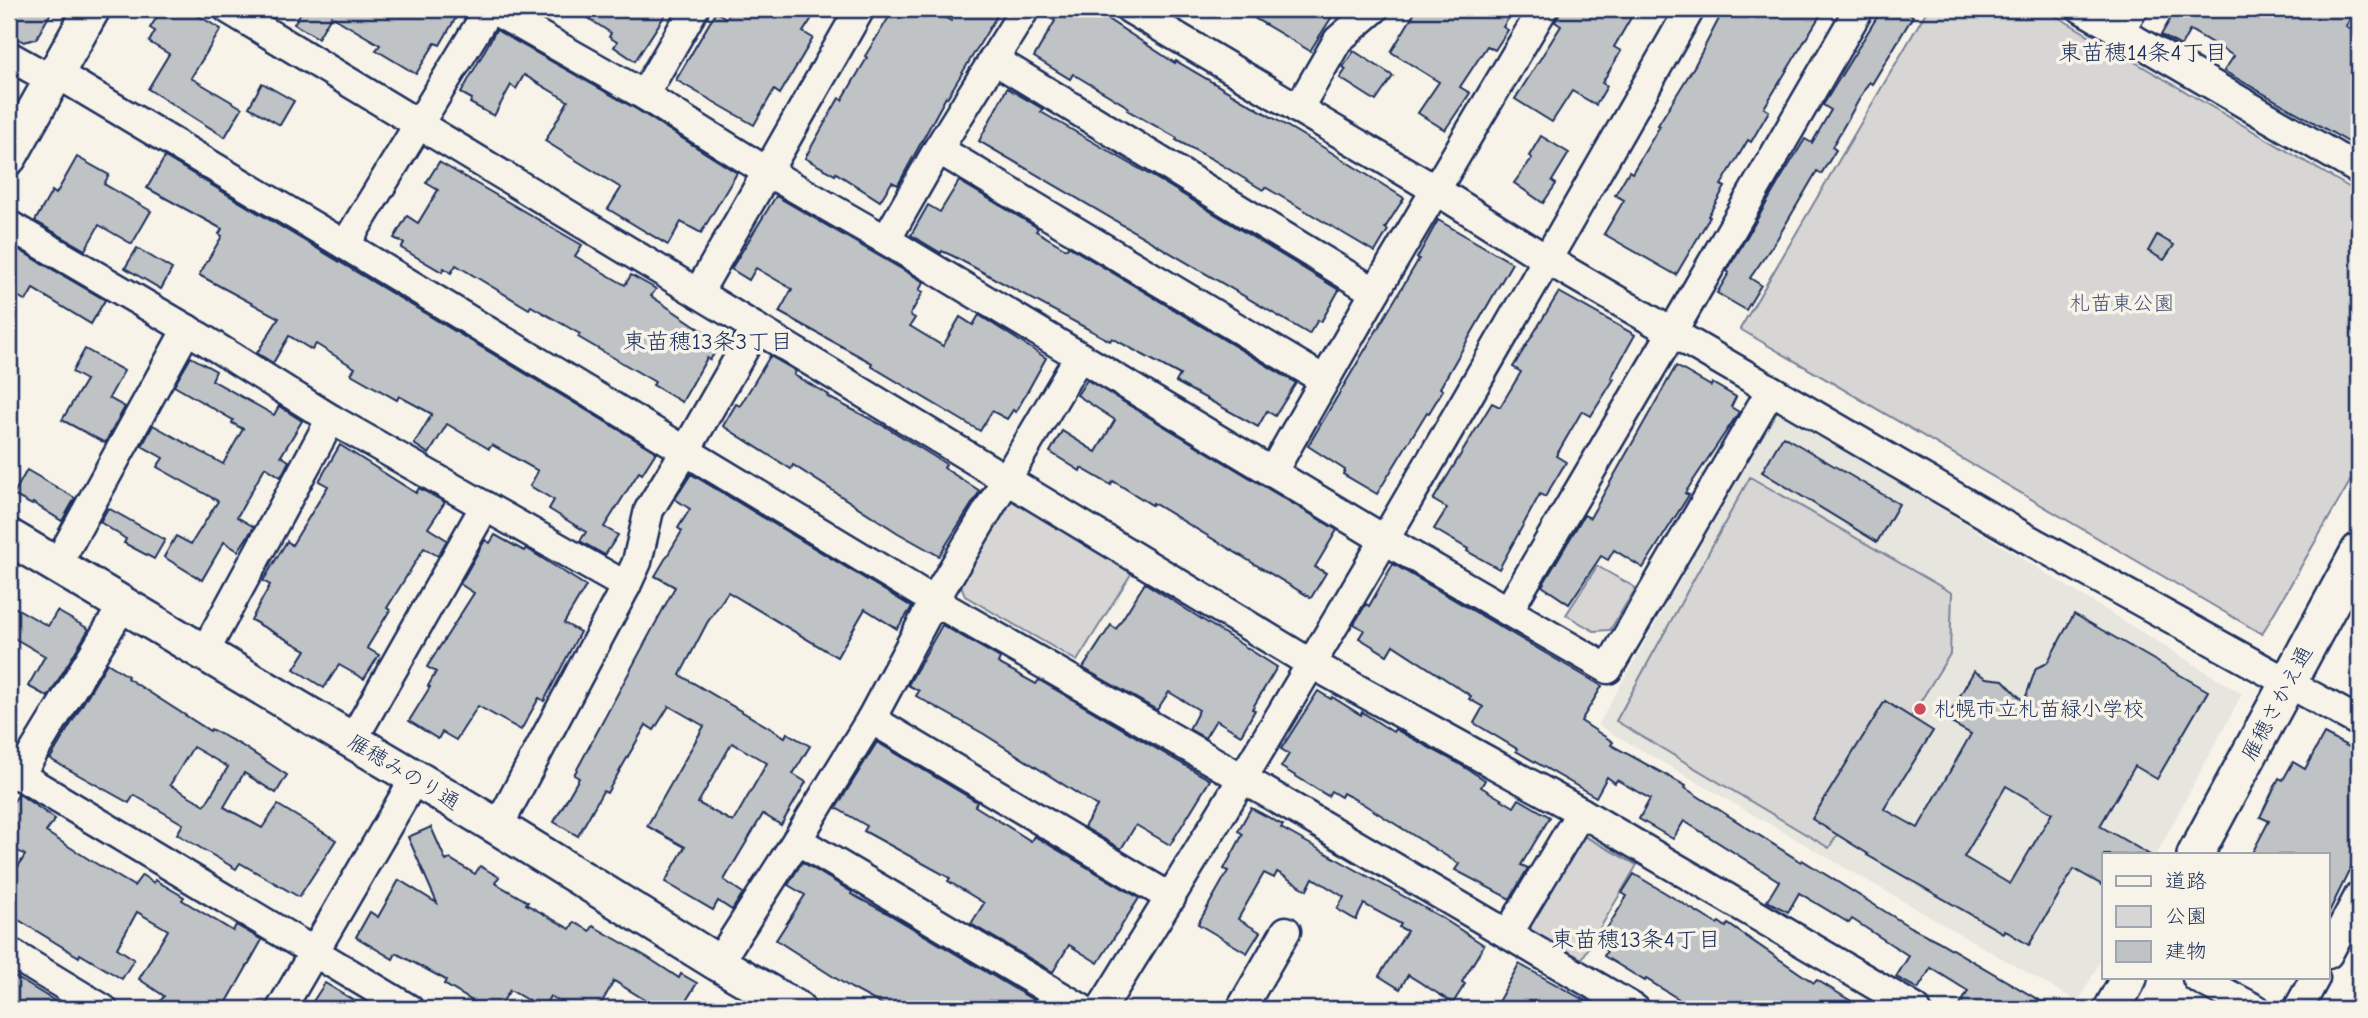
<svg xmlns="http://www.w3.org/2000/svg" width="2368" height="1018" viewBox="0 0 2368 1018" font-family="'Comic Neue','Klee One',sans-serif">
<rect width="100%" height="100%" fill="#f7f3e8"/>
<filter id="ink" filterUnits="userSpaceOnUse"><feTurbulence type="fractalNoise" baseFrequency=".0143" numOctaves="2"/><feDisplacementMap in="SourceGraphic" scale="14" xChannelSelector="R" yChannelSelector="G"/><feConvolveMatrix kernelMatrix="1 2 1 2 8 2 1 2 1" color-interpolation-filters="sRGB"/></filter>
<g filter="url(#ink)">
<path fill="#e6e5de" d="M1778 408 2242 694 2156 855H2104V954L2078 1002 1598 725Z"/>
<g fill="#d7d6d4" stroke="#798299" stroke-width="2">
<path d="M1922 9H2044L2359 193V466L2262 634 1740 329 1926 12Z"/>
<path d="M1750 477 1952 593 1950 654 1829 848 1616 721Z"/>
<path d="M1020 500 1134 569 1077 661 965 596 960 582 1006 501Z"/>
<path d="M1597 566 1636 588 1610 630 1594 631 1566 615Z"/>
<path d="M1586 837 1637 865 1582 959 1531 930 1529 917 1576 840Z"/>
</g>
<g fill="#c0c3c5" stroke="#1b2f5e" stroke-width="2" fill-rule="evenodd">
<path d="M9 9H53L36 39 24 42 9 34Z"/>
<path d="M162 9H202L197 15 221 29 191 78 242 108 225 137 148 89 169 54 149 42 155 31 150 28Z"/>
<path d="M303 9H461L440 45 435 43 416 74 376 50 380 45 331 16 318 38 294 24Z"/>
<path d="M574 9H669L635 61 614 47 617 42 609 37 611 33Z"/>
<path d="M733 9H818L803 32 813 38 780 94 774 90 754 125 676 80 716 12 726 18Z"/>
<path d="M894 9H930L951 21 958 9H1001L947 98 946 97 898 185 892 182 880 201 836 173 835 175 805 158 839 98 842 100 867 58 865 56Z"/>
<path d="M1042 9H1092L1175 63 1176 61 1326 149 1404 198 1385 228 1388 230 1375 252 1265 187 1263 190 1212 159 1176 140 1177 138 1127 110 1128 107 1073 74 1070 79 1034 57 1055 21 1041 13Z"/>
<path d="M1239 9H1337L1310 51Z"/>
<path d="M1417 9H1514L1503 27 1508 30 1495 50 1487 46 1460 87 1470 93 1445 130 1418 113 1439 82 1391 52Z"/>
<path d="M1562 9H1636L1614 47 1621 51 1602 83 1607 86 1596 105 1572 91 1552 122 1515 99 1561 26 1555 22Z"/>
<path d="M1724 9H1824L1764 108 1769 111 1751 142 1748 140 1721 185 1725 187 1708 216 1710 217 1676 275 1604 234 1624 200 1615 195 1629 171 1632 173 1660 126 1658 125 1695 65Z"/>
<path d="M1882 9H1901L1913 16 1872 84 1869 82 1832 147 1836 150 1821 174 1817 171 1777 239 1750 278 1761 285 1746 310 1717 293 1729 273 1727 271 1781 178 1805 139 1812 143 1831 110 1823 105Z"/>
<path d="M2176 9H2356L2346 26 2359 34V148L2224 71 2234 56 2190 30 2181 46 2161 35Z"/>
<path d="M496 30 636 109 737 173 701 233 681 222 668 245 608 209 621 188 545 141 568 101 524 75 516 89 511 85 494 116 470 103 472 99 461 93Z"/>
<path d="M1354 51 1393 76 1376 101 1340 78 1346 69 1343 67Z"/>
<path d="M262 83 294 101 280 125 249 107Z"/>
<path d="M1007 88 1043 109 1041 112 1164 183 1339 290 1321 322 1318 320 1309 334 979 141Z"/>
<path d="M1541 136 1569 153 1552 181 1556 184 1543 203 1514 183 1532 158 1529 156Z"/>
<path d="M77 157 109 175 104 184 151 211 132 244 99 225 85 250 35 221 52 191 56 194Z"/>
<path d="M165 157 656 452 642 474 639 472 604 527 618 535 605 555 580 541 586 532 549 509 554 500 530 486 538 471 492 445 489 449 447 424 429 454 414 444 432 414 399 396 397 400 351 374 355 368 316 344 312 350 289 336 273 363 257 353 279 318 199 275 222 236 219 234 222 229 147 188Z"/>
<path d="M439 162 582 245 575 256 625 285 631 275 656 289 651 296 721 343 710 360 707 358 682 402 653 385 655 382 578 337 580 334 531 306 529 309 456 265 451 273 444 268 442 272 401 248 404 243 394 238 407 216 418 223 438 190 426 183Z"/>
<path d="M959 181 1038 228 1036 231 1066 249 1068 246 1296 383 1275 416 1267 411 1258 427 1176 382 1180 375 1112 338 1110 341 953 256 942 251 941 253 911 235 928 205 940 212Z"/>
<path d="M776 196 924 282 919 290 923 292 910 315 915 318 910 326 943 346 960 317 973 325 979 315 1046 358 1016 412 1013 410 1007 419 992 411 980 431 871 366 872 363 779 312 792 289 756 268 749 280 731 269Z"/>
<path d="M1438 220 1512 263 1440 388 1443 390 1429 413 1427 412 1377 494 1343 474 1345 470 1308 446 1419 259 1417 258Z"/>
<path d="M2157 235 2174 245 2164 260 2148 251Z"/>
<path d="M9 244 105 300 91 324 33 289 26 301 9 291Z"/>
<path d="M137 248 172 269 161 289 125 268Z"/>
<path d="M1559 292 1635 335 1611 378 1614 379 1591 416 1582 411 1556 456 1566 462 1545 497 1540 494 1499 569 1467 551 1468 549 1434 529 1447 508 1433 500 1492 403 1500 407 1521 372 1513 367Z"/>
<path d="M85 349 124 371 109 398 125 407 105 443 62 420 86 380 72 372Z"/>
<path d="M770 356 796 371 794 375 829 395 828 397 886 427 925 451 946 464 944 468 980 491 939 556 898 533 793 465 791 469 723 426 736 404 740 406Z"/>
<path d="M191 357 216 371 212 380 274 415 279 406 302 421 281 456 289 461 281 477 265 467 237 517 254 527 238 551 224 542 202 580 164 557 176 536 191 544 218 501 157 467 163 458 142 446 153 425 223 464 243 429 232 423 233 420 174 386Z"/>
<path d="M1676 366 1711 386 1712 383 1736 397 1731 407 1739 412 1685 493 1689 495 1643 568 1614 550 1608 560 1601 556 1569 604 1542 586 1584 515 1590 518Z"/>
<path d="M1087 380 1337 530 1315 567 1326 573 1311 598 1153 503 1152 505 1113 481 1111 485 1081 468 1080 471 1050 452 1062 431 1096 452 1115 420 1077 395Z"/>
<path d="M1783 436 1899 504 1877 542 1762 472Z"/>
<path d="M340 445 416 493 419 488 445 502 428 528 447 540 438 556 424 548 387 608 390 610 367 648 379 655 364 679 339 665 324 688 294 669 306 650 251 620 270 585 263 581 287 541 292 545 328 486 319 481Z"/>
<path d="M27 470 75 498 62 521 33 503 32 505 13 495Z"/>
<path d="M691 474 912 607 897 629 865 609 837 657 728 592 707 623 680 675 785 737 787 733 810 746 793 774 806 782 781 825 763 814 724 880 743 893 732 910 718 901 713 910 665 882 685 847 647 826 704 726 669 706 654 730 646 725 607 793 603 791 578 836 554 822 579 778 574 775 675 587 655 576 682 531 678 528 690 509 675 499ZM732 743 767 763 733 822 698 803Z"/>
<path d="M108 508 165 540 154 559 124 543 126 539 100 522Z"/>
<path d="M495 535 524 551 526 548 586 586 564 623 580 632 544 701 539 698 521 730 478 706 456 740 442 732 438 739 409 721 430 687 428 686 436 672 427 667 474 593 460 584 485 540 490 543Z"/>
<path d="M1393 564 1602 686 1581 721 1613 742 1611 745 1686 786 1685 788 1801 862 1802 860 1910 927 1938 941 2054 1009H1958L1968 991 1931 968 1918 989 1896 977 1909 956 1852 919 1849 923 1799 893 1788 912 1767 901 1779 881 1684 821 1673 839 1639 819 1650 799 1617 780 1615 783 1607 777 1596 797 1516 751 1517 749 1474 723 1483 707 1469 699 1471 696 1393 645 1387 655 1359 638 1364 630 1354 624 1366 604 1369 606Z"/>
<path d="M1145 583 1277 667 1252 709 1255 710 1241 735 1216 720 1205 738 1189 729 1199 710 1169 692 1157 710 1083 668 1111 625 1116 629Z"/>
<path d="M9 604 48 626 57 611 89 629 48 697 28 686 45 656 9 635Z"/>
<path d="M2074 614 2208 691 2157 779 2135 766 2100 826 2150 855H2104V886L2074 869 2029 945 2004 930 2003 933 1867 855 1868 854 1812 819 1885 701 1933 731 1884 809 1918 828 1971 734 1946 720 1974 671 1986 678 2003 680 2024 702 2036 668 2047 663ZM2006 786 2052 813 2010 884 1964 857Z"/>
<path d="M942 625 1000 658 998 663 1036 684 1039 680 1210 780 1170 845 1136 825 1121 849 1084 827 1097 806 984 734 916 696 919 691 908 685Z"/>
<path d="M107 663 128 676 127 678 210 731 211 729 241 745 287 775 276 793 244 773 224 807 262 828 278 805 336 840 299 897 240 863 236 869 177 834 183 824 134 795 129 803 50 759ZM193 747 228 767 205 805 170 785Z"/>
<path d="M1318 691 1331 699 1332 697 1361 715 1362 712 1393 732 1395 729 1456 762 1485 780 1481 787 1514 807 1519 799 1550 817 1521 865 1528 868 1510 899 1455 870 1459 864 1360 802 1343 793 1341 797 1331 791 1328 796 1281 767 1289 754 1281 749Z"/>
<path d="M2324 734 2359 752V865L2354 861 2328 914V855H2251L2269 821 2260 817 2279 778 2283 780 2293 762 2305 769Z"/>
<path d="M877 742 977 802 975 806 1031 841 1034 836 1139 898 1098 963 1069 945 1053 972 971 924 984 903 948 881 950 878 864 831 867 826 836 808Z"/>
<path d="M19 794 55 819 46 832 90 860 134 886 142 875 154 883 155 880 184 897 182 900 233 931 236 925 262 940 223 1009H155L164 996 139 979 168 930 137 912 117 948 134 959 122 979 80 954 79 957 9 914V882L25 855 9 846V808Z"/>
<path d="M1251 808 1283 825 1281 828 1439 916 1484 945 1462 982 1465 984 1453 1003 1408 975 1400 989 1379 976 1407 931 1399 927 1401 924 1364 904 1356 920 1337 909 1344 897 1313 878 1307 890 1277 872 1274 878 1264 873 1238 919 1260 932 1247 953 1198 924 1228 871 1224 869 1243 834 1238 831Z"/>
<path d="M431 827 446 861 450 859 475 874 480 866 499 877 495 883 528 902 526 904 570 929 574 922 590 931 593 926 647 957 679 978 681 974 697 983 681 1009H646L650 1003 614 981 598 1009H573L550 996 543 1009 510 990 498 1009H486L444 984 446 980 396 953 393 959 356 937 370 912 378 917 399 880 437 903 408 837Z"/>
<path d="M802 862 852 892 851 894 887 913 1035 1001 1030 1009H890L851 988 776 940 805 895 788 885Z"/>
<path d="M1634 874 1717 924 1719 922 1726 927 1728 924 1814 983 1817 980 1864 1009H1695L1646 979 1645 981 1604 956 1607 951 1602 948 1607 941 1601 938 1627 896 1622 893Z"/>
<path d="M1519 964 1600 1009H1494Z"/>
<path d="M9 973 17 978 68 1009H19L9 1003Z"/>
<path d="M325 983 368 1009H308Z"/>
</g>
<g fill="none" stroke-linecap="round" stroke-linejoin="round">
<defs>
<g id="minor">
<path d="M228 9 1310 663 1581 812 1916 1009"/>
<path d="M492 9 644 95 766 171 886 240 1385 540 1608 669 1771 390"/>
<path d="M1130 9 1436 190 1546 259 2026 538 2359 722"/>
<path d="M2082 9 2359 170"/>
<path d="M2119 31 2133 9"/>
<path d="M9 56 52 80"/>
<path d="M993 59 1375 292"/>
<path d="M56 73 345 245 934 601 1242 778 1635 1009"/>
<path d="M644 95 694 9"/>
<path d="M1298 109 1338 40 1374 9"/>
<path d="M938 149 1324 380"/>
<path d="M9 225 187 329 331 419 626 586"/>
<path d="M886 240 938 149 1025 9"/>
<path d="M345 245 489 9"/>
<path d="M698 293 860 9"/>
<path d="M1273 471 1375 292 1543 9"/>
<path d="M57 565 187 329"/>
<path d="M1508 611 1673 331 1859 9"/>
<path d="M204 653 331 419"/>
<path d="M871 719 1171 898"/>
<path d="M352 741 485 506"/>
<path d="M9 769 409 1009"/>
<path d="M19 776 123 605"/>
<path d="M498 827 626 586 637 562 649 510 686 450 756 328"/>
<path d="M797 840 1082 1009"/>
<path d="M1508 934 1581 812"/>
<path d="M9 952 103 1009"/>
<path d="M2328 954 2359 896"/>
<path d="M718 963 797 840 871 719 934 601 1079 357"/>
<path d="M2197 978 2256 1009"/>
<path d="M281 1009 415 778"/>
<path d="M1101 1009C1306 681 1499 345 1690 9"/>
<path d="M1241 1009 1286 931"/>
<path d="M2298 1009 2315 978"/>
</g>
<g id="tertiary">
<path d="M9 157 92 9"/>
<path d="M9 537 498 827 718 963 797 1009"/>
<path d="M2195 855 2359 551"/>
<path d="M2112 1009 2129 978"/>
</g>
</defs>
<use href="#minor" stroke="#1b2f5e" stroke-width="33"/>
<use href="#tertiary" stroke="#1b2f5e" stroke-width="40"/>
<use href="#minor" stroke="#f7f3e8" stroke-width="28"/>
<use href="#tertiary" stroke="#f7f3e8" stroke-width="35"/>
</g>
</g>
<circle fill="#d1495b" stroke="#f7f3e8" stroke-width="2.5" cx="1920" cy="709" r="7"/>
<g text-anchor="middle" stroke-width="7" stroke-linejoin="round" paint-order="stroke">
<g font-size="21" fill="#415076" stroke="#f7f3e8">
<text x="2122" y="310">札苗東公園</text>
</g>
<g font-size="21" fill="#1b2f5e" stroke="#f7f3e8">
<text transform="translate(2277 703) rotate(-62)" y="7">雁穂さかえ通</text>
<text transform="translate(404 772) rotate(31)" y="7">雁穂みのり通</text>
</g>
<g font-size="21" fill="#1b2f5e" stroke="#f7f3e8" text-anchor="start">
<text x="1934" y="716">札幌市立札苗緑小学校</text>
</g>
<g font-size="23" fill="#1b2f5e" stroke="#f7f3e8">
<text x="2143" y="60">東苗穂14条4丁目</text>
<text x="708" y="349">東苗穂13条3丁目</text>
<text x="1636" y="947">東苗穂13条4丁目</text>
</g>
</g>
<rect width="2368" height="1018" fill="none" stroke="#f7f3e8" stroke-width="35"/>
<rect x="18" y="18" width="2333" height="983" fill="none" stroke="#1b2f5e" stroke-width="2.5" filter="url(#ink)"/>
<rect x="2102" y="853" width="228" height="126" fill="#f7f3e8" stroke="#9fa5b1" stroke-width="2"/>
<rect x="2116" y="876" width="35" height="10" fill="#f7f3e8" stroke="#9fa5b1" stroke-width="2"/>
<text x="2165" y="888" font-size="21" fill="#1b2f5e">道路</text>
<rect x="2116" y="906" width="35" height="21" fill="#d7d6d4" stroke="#9fa5b1" stroke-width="2"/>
<text x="2165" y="923" font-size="21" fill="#1b2f5e">公園</text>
<rect x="2116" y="941" width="35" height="21" fill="#c0c3c5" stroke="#9fa5b1" stroke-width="2"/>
<text x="2165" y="958" font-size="21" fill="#1b2f5e">建物</text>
</svg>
